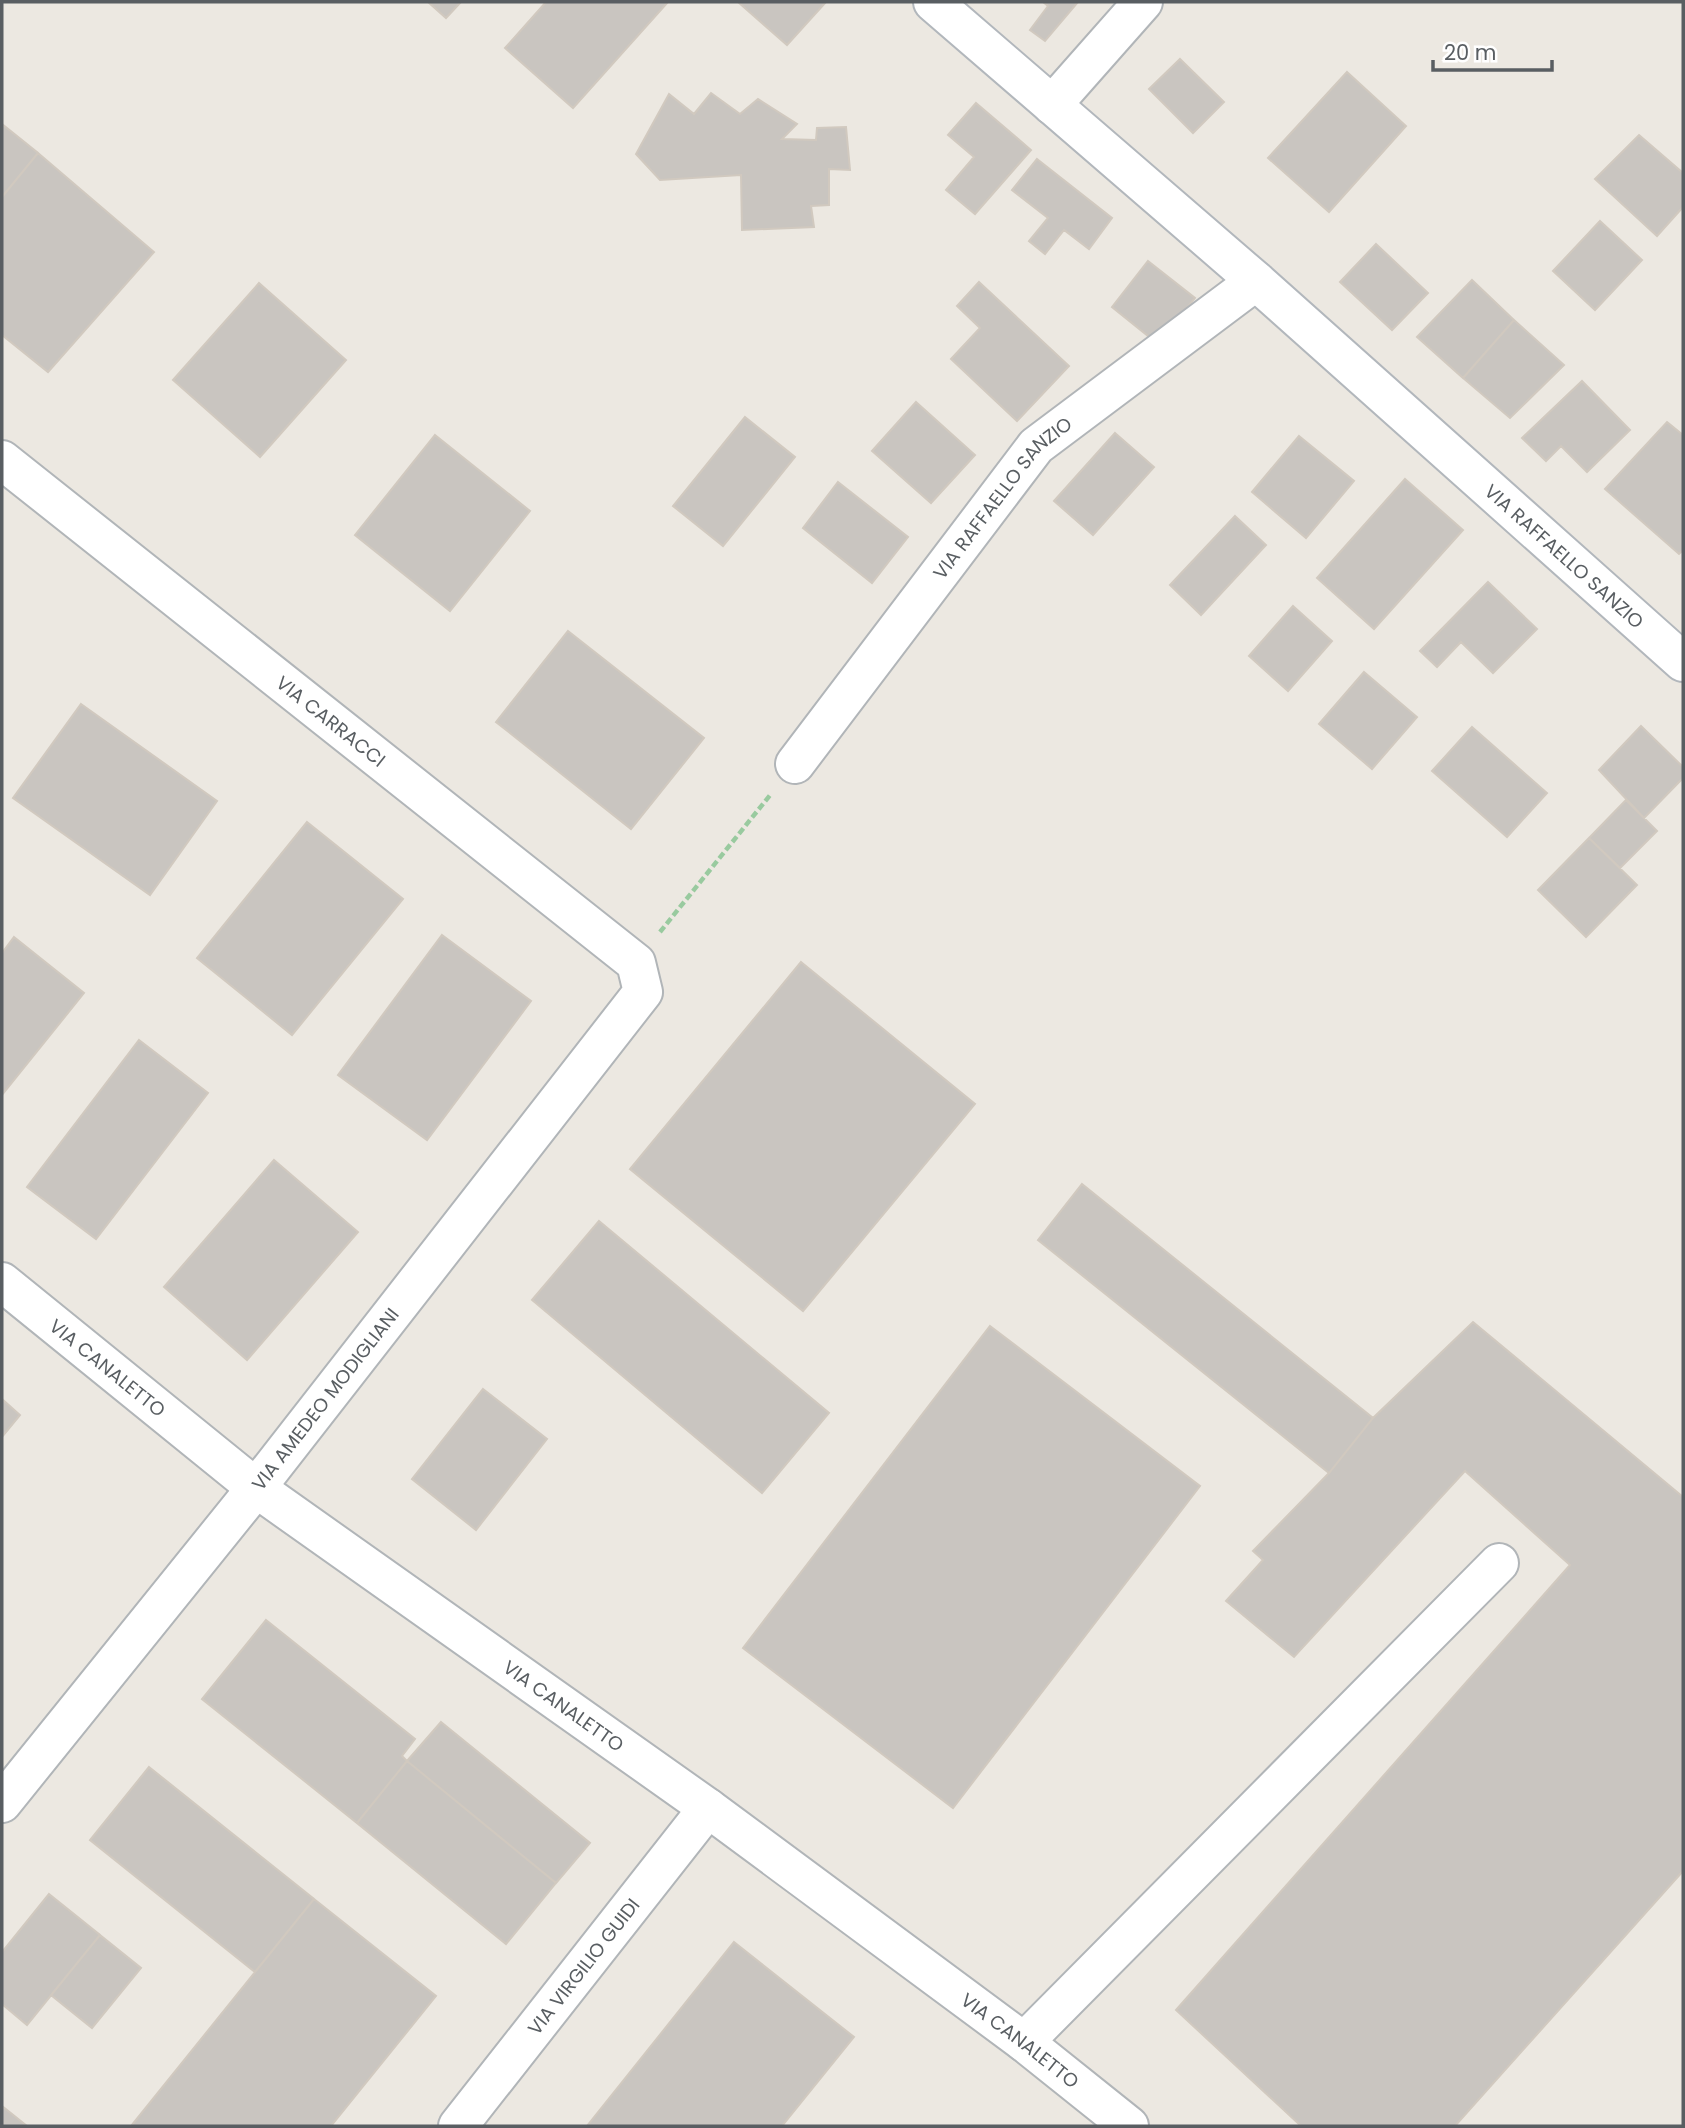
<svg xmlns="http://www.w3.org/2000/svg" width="1685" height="2128" font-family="Poppins,sans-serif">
	<rect width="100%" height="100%" fill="#ece8e1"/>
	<!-- building -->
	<path fill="#c9c5c0" stroke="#d1c9bf" stroke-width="2" d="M428 2H461L446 18Z
		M546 2H668L573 108 505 48Z
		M738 2H826L787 45Z
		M1043 2H1078L1045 41 1030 30 1048 6Z
		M1180 59 1224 102 1193 133 1149 89Z
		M1347 72 1406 126 1329 212 1268 158Z
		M711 93 740 114 758 99 797 124 782 139 816 140 817 128 846 127 850 170 829 169V205L811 206 814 227 742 230 741 175 660 180 636 154 669 94 694 114Z
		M976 103 1031 150 975 214 946 190 974 157 948 135Z
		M2 124 38 153 2 197Z
		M1639 135 1683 173V207L1657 236 1595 179Z
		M38 153 154 252 48 372 2 335V197Z
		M1037 159 1112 218 1089 249 1064 230 1045 254 1029 241 1048 218 1012 190Z
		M1600 221 1642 260 1595 310 1553 271Z
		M1376 244 1428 293 1392 330 1340 282Z
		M1148 261 1195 298 1158 344 1112 307Z
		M1472 280 1514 320 1463 378 1417 337Z
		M979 282 1069 366 1017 421 951 359 980 328 957 306Z
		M259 283 346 360 260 457 173 380Z
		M1514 320 1564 365 1510 418 1463 378Z
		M1582 381 1630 430 1587 472 1561 446 1546 461 1522 438Z
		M916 402 975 455 931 503 872 451Z
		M745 417 795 457 723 546 673 506Z
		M1667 422 1683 435V550L1679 554 1605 489Z
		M1115 433 1154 467 1093 535 1054 501Z
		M435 435 530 511 450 611 355 535Z
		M1299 436 1354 481 1306 538 1252 492Z
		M1405 479 1463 530 1374 629 1317 578Z
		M838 482 908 537 872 583 803 528Z
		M1235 516 1266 545 1201 615 1170 585Z
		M1488 582 1537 629 1493 673 1461 642 1437 667 1420 651Z
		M1293 606 1332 641 1288 691 1249 656Z
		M568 631 704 738 631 829 496 722Z
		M1364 672 1417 717 1372 769 1319 724Z
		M81 704 217 801 150 895 13 798Z
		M1641 726 1683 767V778L1644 818 1599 770Z
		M1472 727 1547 793 1507 837 1432 771Z
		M1626 800 1657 831 1620 868 1589 838Z
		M307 822 403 899 292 1035 197 958Z
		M1589 838 1637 885 1586 937 1538 890Z
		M442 935 531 1001 427 1140 338 1075Z
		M14 937 84 993 2 1095V953Z
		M801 962 975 1104 803 1311 630 1169Z
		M139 1040 208 1093 96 1239 27 1187Z
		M274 1160 358 1232 247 1360 164 1287Z
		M1082 1184 1373 1418 1329 1473 1038 1240Z
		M599 1221 829 1413 762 1493 532 1300Z
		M1473 1322 1683 1497V1871L1455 2126H1301L1176 2010 1570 1565 1465 1471 1294 1657 1226 1601 1263 1560 1253 1551 1329 1473 1373 1418Z
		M990 1326 1200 1486 953 1808 743 1648Z
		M483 1389 547 1439 476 1530 412 1479Z
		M2 1399 20 1415 2 1437Z
		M266 1620 415 1739 402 1756 407 1761 357 1823 202 1699Z
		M441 1722 590 1843 556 1883 407 1761Z
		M407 1761 556 1883 506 1944 357 1823Z
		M149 1767 314 1899 255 1972 90 1840Z
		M49 1894 100 1935 27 2025 2 2004V1952Z
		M314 1899 436 1996 331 2126H131Z
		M100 1935 141 1968 92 2028 51 1995Z
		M734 1942 854 2037 782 2126H587Z
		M2 2106 27 2126H2Z"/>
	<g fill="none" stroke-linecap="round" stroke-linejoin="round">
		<!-- street casing -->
		<g stroke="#b1b5b8" stroke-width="42">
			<g id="street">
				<path d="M1052 105 1143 2"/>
				<path id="s1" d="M2 460 636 963 643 992 256 1488 2 1803"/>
				<path id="s2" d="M795 764 1036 446 1256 281"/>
				<path id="s3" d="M2 1282 256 1488 708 1808 1024 2042 1129 2126"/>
				<path d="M1024 2042 1499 1563"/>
				<path id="s4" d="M458 2126 708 1808"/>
			</g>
		</g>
		<!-- secondary casing -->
		<g stroke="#b2b7bc" stroke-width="42">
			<g id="secondary">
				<path id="s5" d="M933 2 1256 281 1683 662"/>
			</g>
		</g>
		<!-- path -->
		<path stroke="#99ca9f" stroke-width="4.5" stroke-dasharray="7 3.5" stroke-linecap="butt" d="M660 932 771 794"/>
		<!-- street -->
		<use href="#street" stroke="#fff" stroke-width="38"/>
		<!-- secondary -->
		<use href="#secondary" stroke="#fff" stroke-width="38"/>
	</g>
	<g text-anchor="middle" stroke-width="5" stroke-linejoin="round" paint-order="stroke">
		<!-- street labels -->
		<g font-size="19" fill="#595e62" stroke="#fff">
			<text dy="7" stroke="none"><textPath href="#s2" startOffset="338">VIA RAFFAELLO SANZIO</textPath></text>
			<text dy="7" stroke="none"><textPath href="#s5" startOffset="840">VIA RAFFAELLO SANZIO</textPath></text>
			<text dy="7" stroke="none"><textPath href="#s1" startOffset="420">VIA CARRACCI</textPath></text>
			<text dy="7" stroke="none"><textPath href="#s3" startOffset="136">VIA CANALETTO</textPath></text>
			<text transform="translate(325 1399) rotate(-52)" y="7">VIA AMEDEO MODIGLIANI</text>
			<text dy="7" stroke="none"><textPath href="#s3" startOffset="704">VIA CANALETTO</textPath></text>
			<text dy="7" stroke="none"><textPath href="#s4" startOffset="203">VIA VIRGILIO GUIDI</textPath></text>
			<text dy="7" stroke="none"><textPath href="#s3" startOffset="1270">VIA CANALETTO</textPath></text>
		</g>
	</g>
	<!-- border -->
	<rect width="1685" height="2128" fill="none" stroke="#595e62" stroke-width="7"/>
	<!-- scale -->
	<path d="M1433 60v10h119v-10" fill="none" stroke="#595e62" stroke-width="3.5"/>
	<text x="1444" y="60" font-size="21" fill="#595e62" stroke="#ffffff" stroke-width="5" paint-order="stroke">20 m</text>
</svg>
